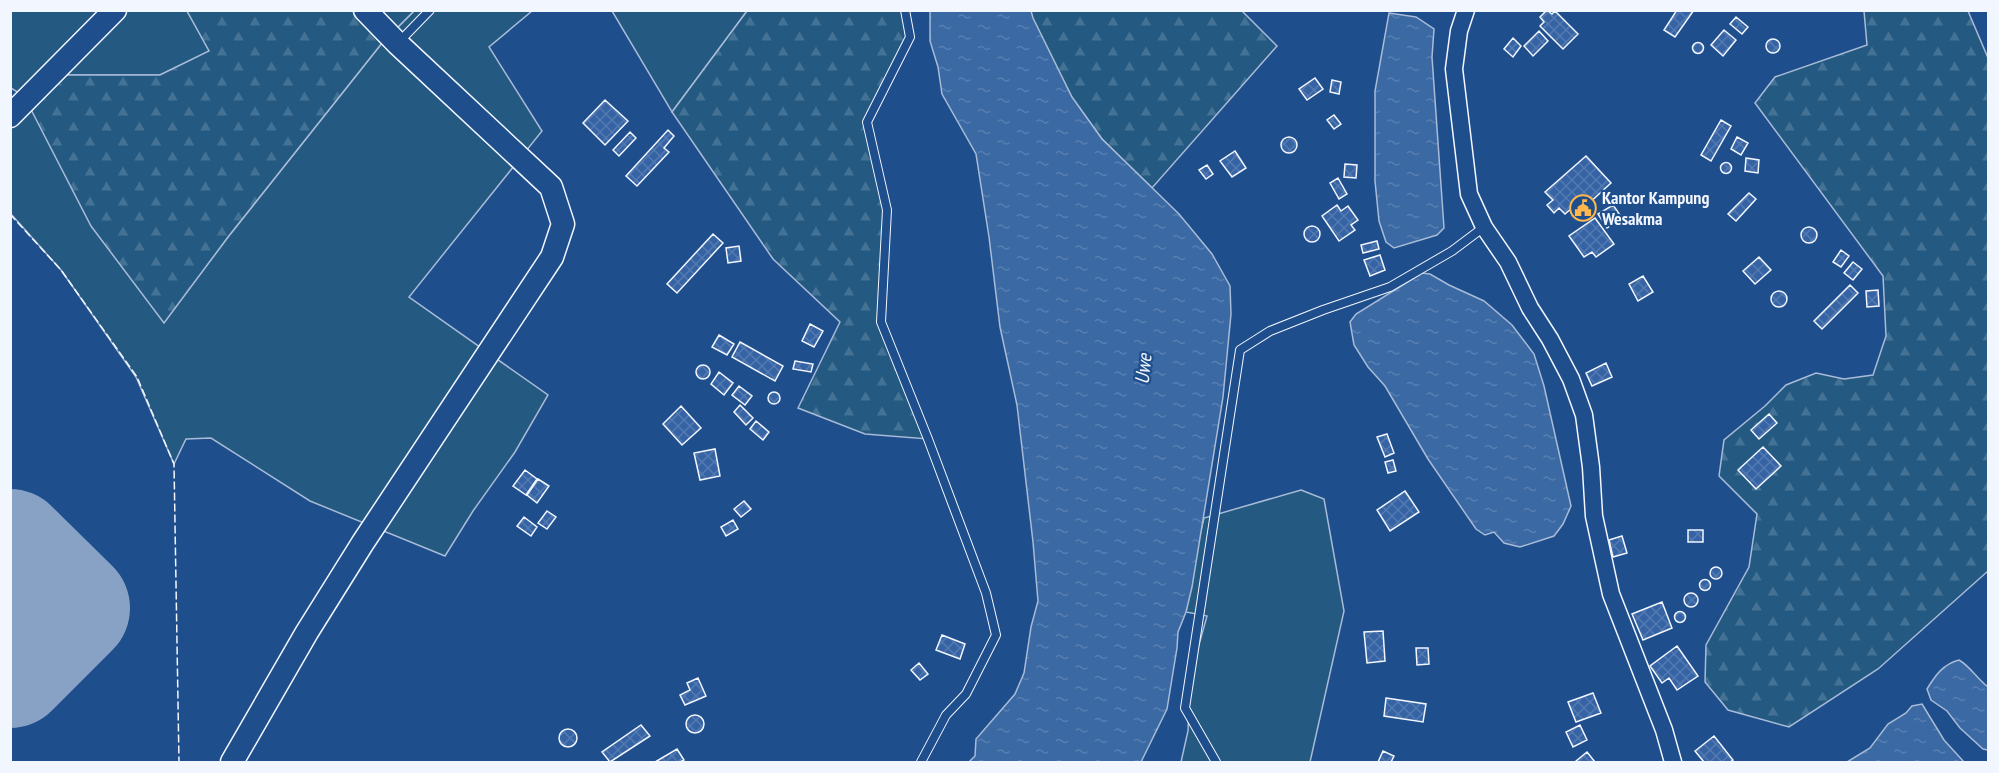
<svg xmlns="http://www.w3.org/2000/svg" width="1999" height="773" font-family="'PT Sans Narrow',sans-serif">
	<defs>
		<pattern id="forest-firs" width="22" height="20" patternUnits="userSpaceOnUse" patternTransform="scale(1.5)"><rect width="22" height="20" fill="#245a82"/><path d="M5 1l3.5 6h-7zM16 11l3.5 6h-7z" fill="#447295"/></pattern>
		<pattern id="water-ripples" width="26" height="14" patternUnits="userSpaceOnUse" patternTransform="scale(1.5)"><rect width="26" height="14" fill="#3b69a3"/><path d="M2 4q2-2 4 0t4 0M15 11q2-2 4 0t4 0" fill="none" stroke="#587fb1"/></pattern>
		<pattern id="building-cross-hatch" width="8" height="8" patternUnits="userSpaceOnUse" patternTransform="scale(1.5)"><rect width="8" height="8" fill="#3563a3"/><path d="M0 0l8 8M0 8l8-8" fill="none" stroke="#537ab1"/></pattern>
	</defs>
	<rect width="100%" height="100%" fill="#1f4e8c"/>
	<!-- green -->
	<path fill="#245a82" stroke="#a8bbd7" stroke-width="1.5" d="M11 11H187L210 51 160 75H45L164 322 228 237 382 43 414 11H532L489 47 542 131 409 297 548 395 515 452 473 511 445 556 310 501 211 438 186 439 174 464 136 377 61 270 11 214V114L22 95 11 88Z
		M612 11H747L672 112Z
		M1301 490 1324 499 1344 611 1310 762H1181L1188 731 1190 677 1207 616 1186 612 1199 539 1204 518Z"/>
	<!-- forest -->
	<path fill="url(#forest-firs)" stroke="#a8bbd7" stroke-width="1.5" d="M187 11H414L382 43 228 237 164 323 91 226 23 94 45 75H160L209 51Z
		M747 11H905L910 37 867 122 887 210 881 322 928 439 865 434 798 408 840 322 773 259 672 112Z
		M1031 11H1242L1277 46 1152 188 1102 139 1072 98 1032 18Z
		M1864 11H1968L1988 58V571L1878 669 1789 727 1728 710 1705 682 1706 645 1749 567 1757 514 1719 476 1724 440 1765 406 1786 385 1816 373 1844 379 1873 375 1886 336 1883 276 1755 103 1775 77 1867 45Z"/>
	<!-- water -->
	<path fill="url(#water-ripples)" stroke="#a8bbd7" stroke-width="1.5" d="M930 11H1031L1033 18 1072 97 1102 139 1179 214 1212 254 1230 286 1231 314 1223 397 1192 587 1186 612 1178 632 1177 648 1167 709 1141 762H969L975 756 976 739 1015 694 1024 673 1031 627 1038 601 1033 542 1017 405 1000 327 989 237 976 154 942 94 938 67 930 41Z
		M1389 13 1416 17 1434 29 1432 57 1444 228 1437 235 1394 248 1386 242 1379 221 1375 181V91Z
		M1422 273 1430 274 1449 285 1484 301 1512 325 1534 354 1544 386 1571 506 1563 524 1554 536 1520 547 1504 543 1494 532 1485 535 1476 529 1428 459 1385 386 1368 367 1354 345 1350 322 1356 314Z
		M1959 660C1971 667 1977 679 1988 687V750L1983 749 1960 728 1947 711 1931 700 1927 689C1935 676 1943 664 1959 660Z
		M1922 704 1944 740 1964 762H1847L1870 748 1888 724 1906 713 1912 706Z"/>
	<g fill="none" stroke-linecap="round" stroke-linejoin="round">
		<!-- runway -->
		<path stroke="#88a2c6" stroke-width="118" d="M10 548 71 608 10 669"/>
	</g>
	<!-- building -->
	<path fill="url(#building-cross-hatch)" stroke="#f2f6ff" stroke-width="1.5" d="M1547 10 1552 14 1555 11 1578 34 1563 49 1540 26 1544 22 1540 17Z
		M1677 10H1694L1675 37 1664 30Z
		M1736 17 1748 27 1742 34 1730 24Z
		M1724 30 1736 40 1723 56 1711 45Z
		M1539 31 1548 41 1533 56 1524 46Z
		M1513 38 1521 46 1513 57 1504 49Z
		M1766 46a7 7 0 1 1 14 0a7 7 0 1 1-14 0Z
		M1692.5 48a5.5 5.5 0 1 1 11 0a5.5 5.5 0 1 1-11 0Z
		M1315 78 1323 89 1307 100 1299 89Z
		M1332 80 1341 82 1339 94 1330 92Z
		M605 100 628 121 605 145 583 123Z
		M1334 115 1341 124 1334 129 1327 120Z
		M1721 120 1731 126 1711 161 1701 155Z
		M668 130 674 136 664 148 669 152 637 186 626 176Z
		M630 132 636 138 619 156 613 150Z
		M1737 137 1748 143 1741 155 1731 149Z
		M1281 145a8 8 0 1 1 16 0a8 8 0 1 1-16 0Z
		M1235 151 1246 168 1232 177 1220 161Z
		M1586 156 1611 183 1586 206 1581 200 1565 214 1559 208 1554 213 1547 205 1553 200 1545 192Z
		M1746 158 1759 160 1758 173 1745 171Z
		M1720.5 168a5.5 5.5 0 1 1 11 0a5.5 5.5 0 1 1-11 0Z
		M1345 164 1357 165 1356 178 1344 177Z
		M1207 165 1213 174 1206 179 1199 170Z
		M1338 178 1347 194 1339 199 1330 183Z
		M1749 193 1756 199 1736 221 1728 214Z
		M1337 205 1341 211 1348 206 1358 220 1351 225 1355 230 1339 241 1322 216Z
		M1613 205 1622 218 1607 228 1598 214Z
		M1595 218 1614 244 1596 257 1592 252 1584 257 1569 236Z
		M1304 234a8 8 0 1 1 16 0a8 8 0 1 1-16 0Z
		M1801 235a8 8 0 1 1 16 0a8 8 0 1 1-16 0Z
		M713 234 723 243 677 293 667 284Z
		M1377 241 1379 249 1363 253 1361 245Z
		M739 246 741 261 728 263 726 248Z
		M1841 250 1849 256 1841 267 1833 262Z
		M1380 255 1385 270 1370 276 1364 260Z
		M1759 257 1771 270 1755 284 1743 271Z
		M1853 262 1862 269 1853 280 1844 273Z
		M1643 276 1653 292 1638 301 1629 284Z
		M1850 285 1858 293 1822 329 1814 321Z
		M1878 290 1879 306 1867 307 1866 291Z
		M1771 299a8 8 0 1 1 16 0a8 8 0 1 1-16 0Z
		M810 324 823 331 814 347 802 341Z
		M719 335 734 344 727 355 712 347Z
		M740 342 783 366 775 381 732 357Z
		M795 361 813 364 811 372 793 369Z
		M1606 363 1612 377 1592 386 1586 373Z
		M696 372a7 7 0 1 1 14 0a7 7 0 1 1-14 0Z
		M719 372 733 383 724 395 711 384Z
		M739 386 752 396 745 405 732 395Z
		M768 398a6 6 0 1 1 12 0a6 6 0 1 1-12 0Z
		M740 405 753 418 746 425 734 412Z
		M681 406 701 428 682 445 663 424Z
		M1769 414 1777 423 1759 439 1751 430Z
		M756 421 769 432 763 440 750 429Z
		M1387 434 1394 453 1385 457 1377 437Z
		M1763 447 1781 466 1756 489 1738 470Z
		M715 449 720 476 700 480 694 453Z
		M1393 460 1396 471 1388 473 1385 462Z
		M525 470 537 479 526 495 513 486Z
		M538 479 549 486 537 503 527 495Z
		M1405 491 1419 512 1390 531 1377 510Z
		M744 501 751 509 741 517 734 509Z
		M547 511 556 517 547 529 538 523Z
		M524 517 537 527 531 536 517 526Z
		M733 520 738 529 726 536 721 527Z
		M1688 530H1703V542H1688Z
		M1622 536 1627 553 1613 557 1609 540Z
		M1710 573a6 6 0 1 1 12 0a6 6 0 1 1-12 0Z
		M1699.5 585a5.5 5.5 0 1 1 11 0a5.5 5.5 0 1 1-11 0Z
		M1684 600a7 7 0 1 1 14 0a7 7 0 1 1-14 0Z
		M1662 602 1672 628 1643 640 1632 614Z
		M1674.5 617a5.5 5.5 0 1 1 11 0a5.5 5.5 0 1 1-11 0Z
		M1383 631 1385 661 1367 663 1364 632Z
		M942 635 965 644 960 659 936 650Z
		M1677 646 1698 676 1677 690 1669 678 1662 683 1650 666Z
		M1416 648H1428L1429 664 1417 665Z
		M919 663 928 674 920 680 911 670Z
		M698 678 706 696 685 705 680 695 690 690 687 683Z
		M1593 693 1601 713 1576 722 1568 702Z
		M1386 698 1426 704 1423 722 1384 716Z
		M686 724a9 9 0 1 1 18 0a9 9 0 1 1-18 0Z
		M641 725 650 736 610 762 602 752Z
		M1580 725 1587 740 1573 747 1566 732Z
		M559 738a9 9 0 1 1 18 0a9 9 0 1 1-18 0Z
		M1714 736 1733 760 1730 762H1704L1695 751Z
		M677 749 684 760 680 762H655Z
		M1383 751 1394 756 1391 762H1378Z
		M1587 752 1595 762H1577L1576 761Z"/>
	<g fill="none" stroke-linecap="round" stroke-linejoin="round">
		<!-- lane casing -->
		<g stroke="#f2f6ff" stroke-width="10">
			<path id="lane" d="M905 10 910 37 867 122 887 210 881 322 928 439 986 593 996 635 966 694 946 715 921 762
				M398 43 430 10
				M1216 762 1185 708 1240 350 1270 331 1323 310 1390 287 1452 251 1484 227"/>
		</g>
		<!-- street casing -->
		<g stroke="#f2f6ff" stroke-width="19">
			<path id="street" d="M1466 10 1459 31 1454 69 1469 194 1484 227 1508 262 1530 308 1550 339 1571 379 1584 415 1591 467 1594 516 1611 594 1664 730 1673 762"/>
		</g>
		<!-- secondary casing -->
		<g stroke="#f2f6ff" stroke-width="25">
			<path id="secondary" d="M10 116 115 10
				M232 762 307 632 362 544 552 257 563 224 551 187 398 44 365 10"/>
		</g>
		<!-- lane -->
		<use href="#lane" stroke="#1f4e8c" stroke-width="8"/>
		<!-- street -->
		<use href="#street" stroke="#1f4e8c" stroke-width="16"/>
		<!-- secondary -->
		<use href="#secondary" stroke="#1f4e8c" stroke-width="22"/>
		<!-- fence -->
		<path stroke="#f2f6ff" stroke-width="1.5" stroke-dasharray="8 3" stroke-linecap="butt" d="M10 214 61 270 137 377 174 464 179 762"/>
	</g>
	<!-- icons -->
	<defs>
		<g id="civic-ring" transform="scale(1.35)"><circle r="9.5" fill="#1f4e8c" stroke="#ffb74d" stroke-width="1.5"/><path d="M-.6-6.5H3V-4.5H.6V-3L4-1V1h2V6H-6V1h2V-1L-.6-3ZM-1.2 2.5V6h2.4V2.5Z" fill="#ffb74d"/></g>
	</defs>
	<g fill-rule="evenodd">
		<use href="#civic-ring" x="1583" y="208"/>
	</g>
	<g text-anchor="middle" stroke-width="4.5" stroke-linejoin="round" paint-order="stroke">
		<!-- poi labels -->
		<g font-size="18" font-weight="bold" fill="#f2f6ff" stroke="#1f4e8c" text-anchor="start">
			<text x="1602" y="204">Kantor Kampung<tspan x="1602" dy="21">Wesakma</tspan></text>
		</g>
		<!-- water labels -->
		<g font-size="20" font-style="italic" fill="#f2f6ff" stroke="#1f4e8c">
			<text transform="translate(1143 369) rotate(-84)" y="7">Uwe</text>
		</g>
	</g>
	<!-- border -->
	<rect width="1999" height="773" fill="none" stroke="#f2f6ff" stroke-width="24"/>
</svg>
